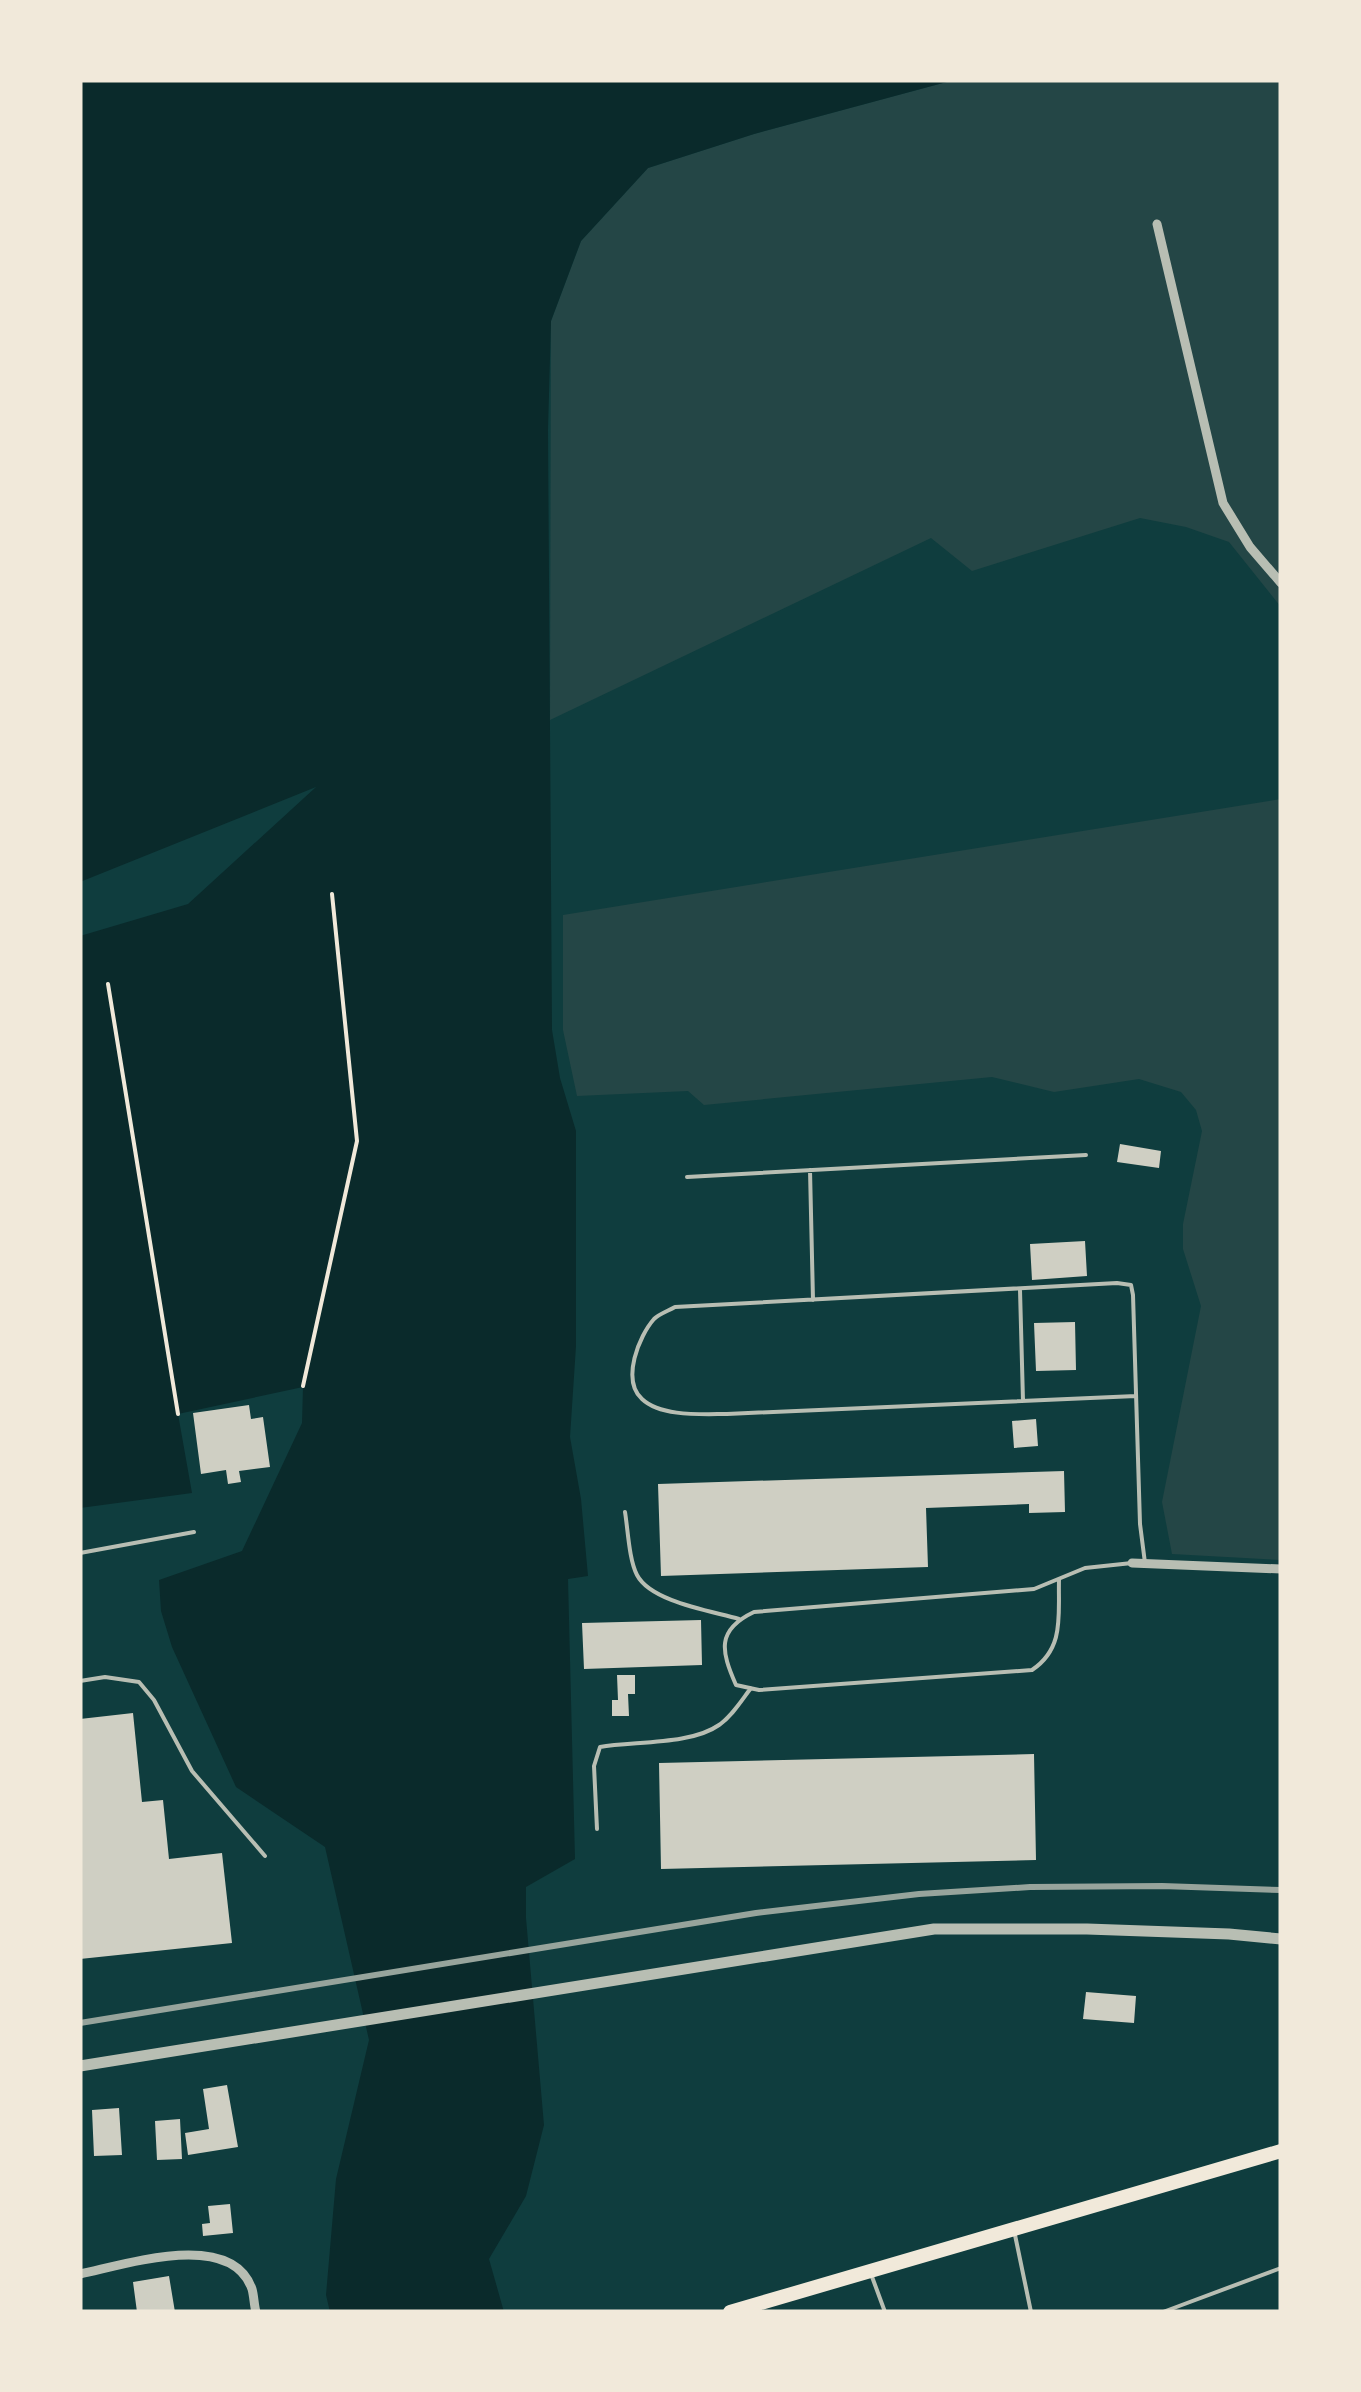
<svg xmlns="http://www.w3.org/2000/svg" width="1361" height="2392" font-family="Ubuntu,sans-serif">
	<rect width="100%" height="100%" fill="#0f3d3e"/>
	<!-- green -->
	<path fill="#244646" d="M954 80H1281V607L1229 542 1186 527 1140 518 972 571 931 538 550 720 551 321 581 241 648 168 754 134Z
		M1281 799V1560L1172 1554 1162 1502 1201 1306 1183 1249V1224L1202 1131 1196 1110 1181 1092 1139 1079 1054 1092 992 1077 704 1105 688 1091 577 1096 563 1030V915Z"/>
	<!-- water -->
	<path fill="#0a2a2b" d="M80 80H954L754 134 648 168 581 241 551 321 548 430 552 1030 560 1078 576 1131V1346L570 1437 581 1499 588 1576 568 1579 575 1859 526 1887V1918L544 2125 526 2196 489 2259 504 2312H330L326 2295 336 2179 369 2040 325 1847 236 1787 172 1647 161 1611 159 1580 242 1551 302 1423 303 1387 178 1414 192 1493 80 1508V936L188 904 316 787 80 882Z"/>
	<!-- building -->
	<path fill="#cfcfc3" d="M1120 1144 1161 1151 1159 1168 1117 1162Z
		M1085 1241 1087 1276 1032 1280 1030 1244Z
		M1075 1322 1076 1370 1036 1371 1034 1323Z
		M249 1405 251 1419 263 1417 270 1467 239 1471 241 1482 228 1484 226 1470 201 1474 193 1413Z
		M1036 1419 1038 1446 1014 1448 1012 1421Z
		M1064 1471 1065 1512 1029 1513V1504L926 1508 928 1567 661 1576 658 1484Z
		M701 1620 702 1665 584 1669 582 1623Z
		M617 1675H635V1694H628L629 1716H612V1700H618Z
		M133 1713 142 1802 163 1800 169 1859 222 1853 232 1943 80 1959V1719Z
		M1034 1754 1036 1860 661 1869 659 1763Z
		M1086 1992 1136 1996 1134 2023 1083 2019Z
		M227 2085 238 2147 188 2155 185 2133 209 2129 203 2089Z
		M119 2108 122 2155 94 2156 92 2110Z
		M180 2119 182 2159 157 2160 155 2121Z
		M230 2204 233 2233 203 2236 202 2224 210 2223 208 2206Z
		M169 2276 175 2312H137L133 2282Z"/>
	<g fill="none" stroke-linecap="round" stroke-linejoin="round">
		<!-- path -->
		<path stroke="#f1e9da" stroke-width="4" d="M108 984 178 1414
			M303 1386 357 1141 332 894"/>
		<!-- service -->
		<path stroke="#b8beb3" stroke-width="4" d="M810 1170 813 1300
			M687 1177 1086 1155
			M1020 1290 1023 1401
			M1136 1396 727 1414C702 1414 661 1417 642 1399 621 1380 639 1336 654 1319 659 1314 668 1311 675 1307L1117 1283 1131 1285 1133 1295 1140 1524 1145 1563
			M625 1512C628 1530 629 1560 637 1575 651 1602 712 1611 739 1619
			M80 1553 194 1532
			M1059 1579C1058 1615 1065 1648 1032 1670L759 1690 736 1685C721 1651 716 1630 754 1612L1034 1589 1085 1568 1132 1563
			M80 1681 105 1677 139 1682 154 1700 192 1771 265 1856
			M597 1829 594 1766 600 1747C634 1741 691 1745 719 1725 732 1716 741 1701 751 1688
			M1015 2235 1031 2312
			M871 2274 885 2312
			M1163 2312 1281 2268"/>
		<!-- minor -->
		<path stroke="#b8beb3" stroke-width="9" d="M1157 224 1223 503 1250 547 1281 583
			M1132 1563 1281 1569
			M80 2274C124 2265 231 2229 252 2289 254 2296 254 2305 256 2312"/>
		<!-- tertiary -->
		<path stroke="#b8beb3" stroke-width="11" d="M80 2066 934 1929H1087L1229 1934 1281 1939"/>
		<!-- primary -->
		<path stroke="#f1e9da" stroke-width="14" d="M730 2312 1281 2151"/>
		<!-- rail -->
		<path stroke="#97a49c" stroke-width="6" d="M80 2023 756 1913 919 1894 1030 1887 1162 1886 1281 1890"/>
	</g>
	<!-- border -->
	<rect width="1361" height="2392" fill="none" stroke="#f1e9da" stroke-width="165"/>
</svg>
